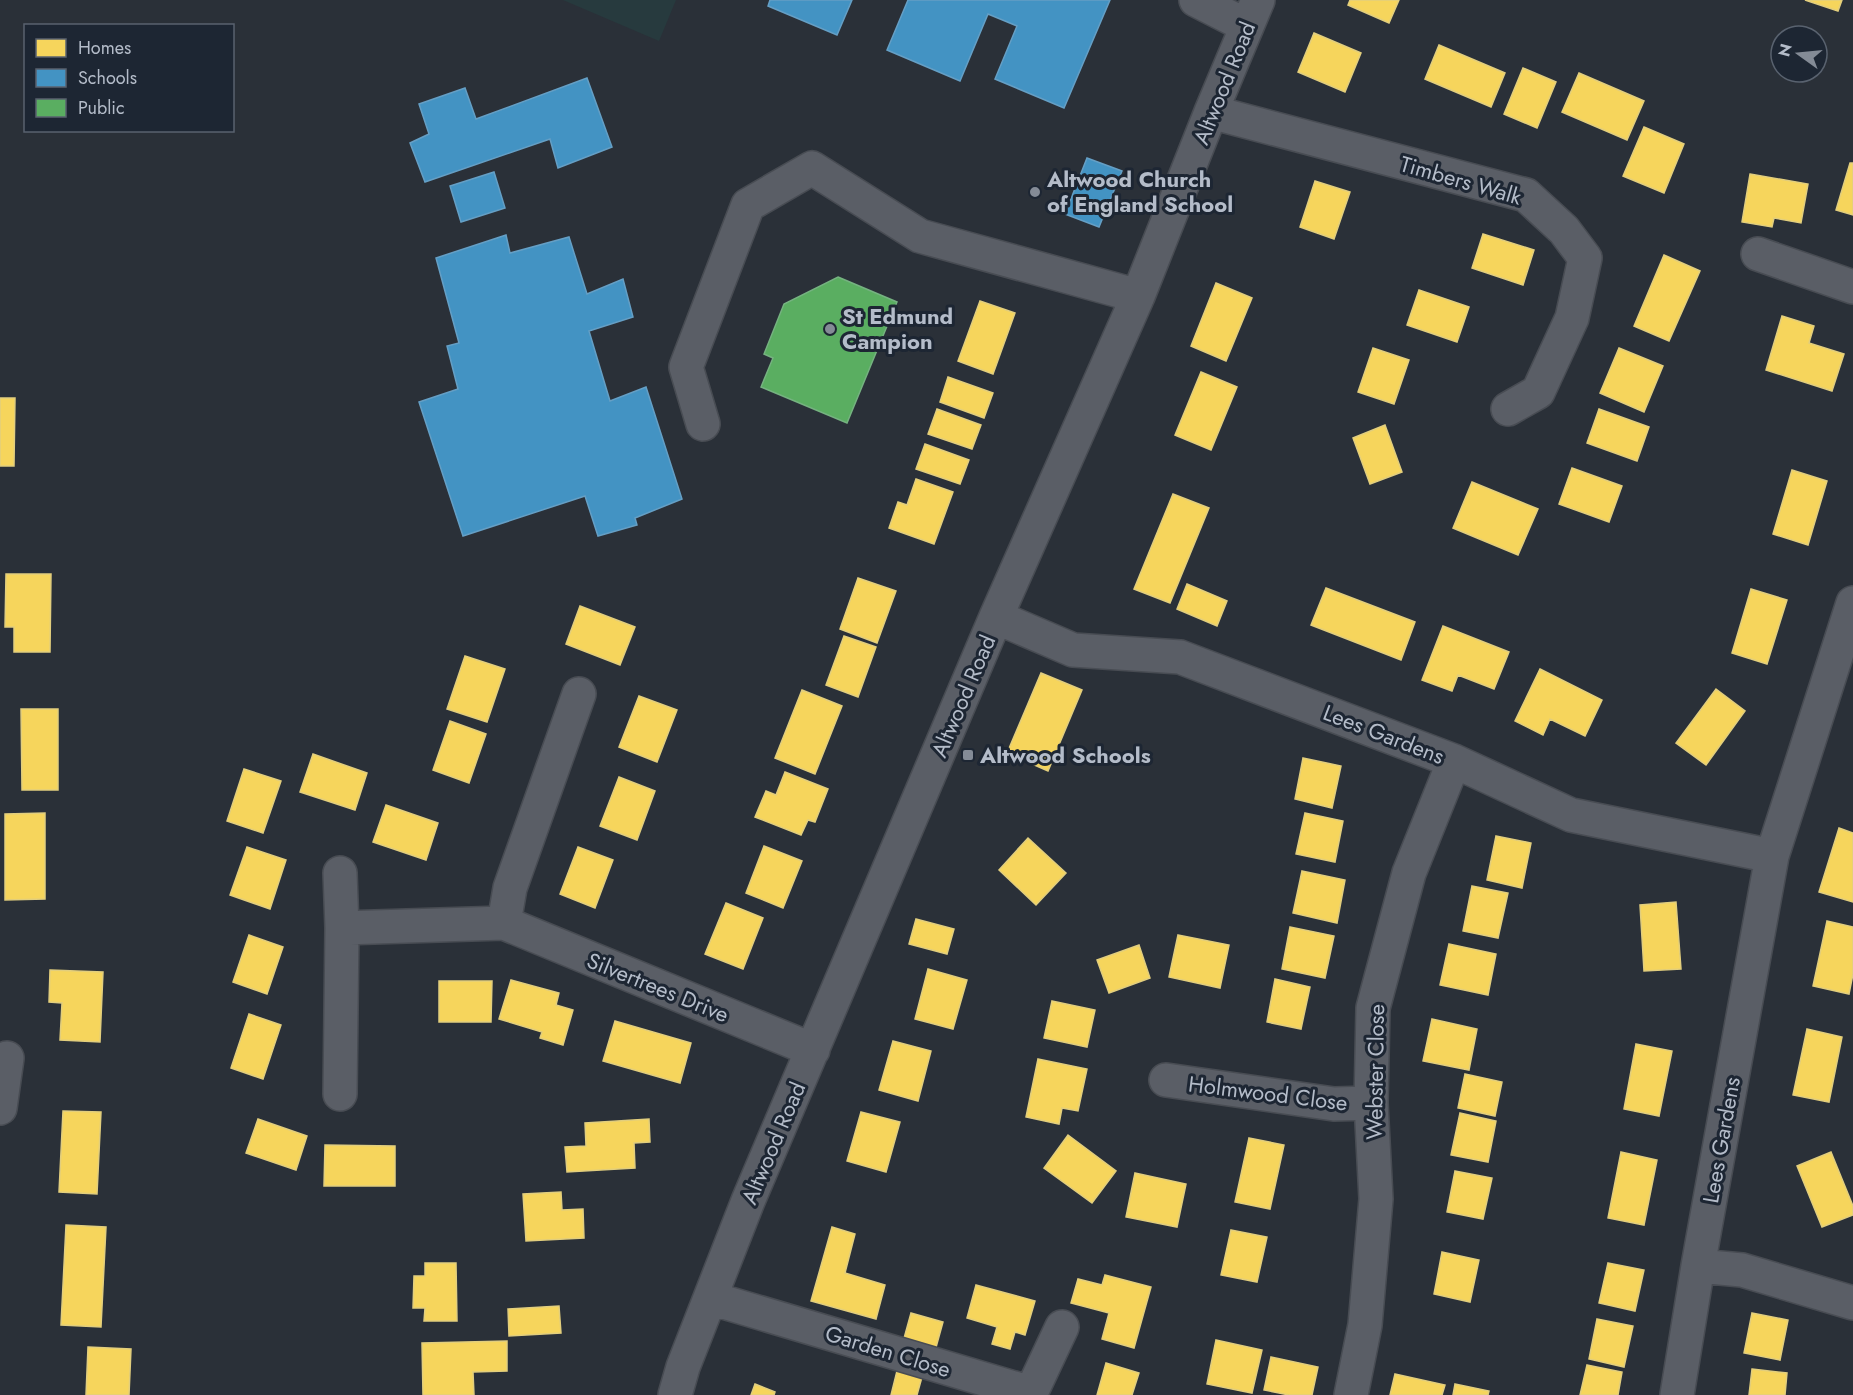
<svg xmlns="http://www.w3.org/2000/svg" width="1853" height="1395" font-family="Jost,sans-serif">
	<rect width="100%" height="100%" fill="#2a3038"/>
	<!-- green -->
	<path fill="#273a3e" d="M563 0H676L659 41Z"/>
	<!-- homes -->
	<path fill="#f6d55c" stroke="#e2ce7d" stroke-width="1.5" d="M1350 0H1399L1389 23 1348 5Z
		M1805 0H1842L1838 11Z
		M1314 33 1361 53 1345 92 1298 72Z
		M1439 45 1505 73 1491 107 1425 79Z
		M1523 68 1556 82 1537 128 1504 114Z
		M1579 73 1644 101 1627 140 1562 112Z
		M1644 127 1684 144 1664 193 1623 176Z
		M1850 163H1853V215L1836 210Z
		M1750 174 1808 184 1801 223 1774 218 1772 227 1742 222Z
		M1315 181 1350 192 1334 239 1300 227Z
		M1483 234 1534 250 1523 285 1472 268Z
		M1664 255 1700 271 1669 341 1634 326Z
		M1216 283 1252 298 1226 361 1191 346Z
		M1419 290 1469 307 1457 342 1407 325Z
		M980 301 1015 313 993 374 958 361Z
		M1782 316 1814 326 1809 343 1844 354 1832 391 1766 370Z
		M1373 348 1409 360 1394 404 1358 392Z
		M1619 348 1663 366 1644 412 1600 393Z
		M1201 372 1237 387 1211 450 1175 435Z
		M948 377 993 393 984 418 940 402Z
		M0 398H15L14 466H0Z
		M937 409 981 425 972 449 928 434Z
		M1599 409 1649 427 1637 461 1587 443Z
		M1385 425 1402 472 1370 484 1353 438Z
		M925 444 969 460 960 484 916 469Z
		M1572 468 1622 486 1609 522 1559 504Z
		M1792 470 1827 481 1808 545 1773 534Z
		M916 479 953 492 934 544 889 528 898 502 907 505Z
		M1472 482 1538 509 1518 555 1453 528Z
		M1173 494 1209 508 1170 603 1134 589Z
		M6 574H51L50 652H14V627H5Z
		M858 578 896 591 877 643 840 629Z
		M1187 584 1227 601 1217 626 1177 609Z
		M1326 588 1415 622 1401 660 1311 625Z
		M1751 589 1787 600 1767 664 1732 653Z
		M580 606 635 627 620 665 566 644Z
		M1443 626 1509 652 1494 689 1458 675 1452 691 1422 680Z
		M844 636 876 647 858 697 826 685Z
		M465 656 505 669 487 722 447 709Z
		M1540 669 1602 700 1585 736 1550 719 1543 735 1515 721Z
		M1041 673 1082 690 1048 771 1007 753Z
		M1716 689 1745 711 1706 765 1676 743Z
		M802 690 842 706 815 774 775 758Z
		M639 696 677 710 657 762 619 747Z
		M21 709H58V790H22Z
		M450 721 486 734 469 783 433 770Z
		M313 754 367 773 355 810 300 792Z
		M1303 758 1341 766 1332 808 1295 799Z
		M244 769 281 781 263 833 227 821Z
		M785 772 828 789 815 822 808 820 801 835 755 817 766 791 776 795Z
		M619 777 655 791 637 840 600 826Z
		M386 805 438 823 426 860 373 842Z
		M45 813V899L5 900V814Z
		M1305 813 1343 821 1335 862 1296 854Z
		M1839 828 1853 833V902L1819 892Z
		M1496 836 1531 843 1522 888 1487 880Z
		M1028 838 1066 873 1036 905 999 870Z
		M764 846 802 861 783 908 746 893Z
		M247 847 286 860 270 909 230 895Z
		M578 847 613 860 595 908 560 894Z
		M1302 871 1345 880 1337 923 1293 913Z
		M1472 886 1508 893 1498 938 1463 931Z
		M1676 902 1681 969 1644 971 1640 905Z
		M726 903 763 918 743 969 705 954Z
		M916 919 954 929 947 954 909 944Z
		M1827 921 1853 927V974L1849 994 1813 986Z
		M1290 927 1334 936 1325 978 1282 969Z
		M249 935 283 947 267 994 233 982Z
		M1178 935 1229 945 1220 988 1169 977Z
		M1449 944 1496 954 1488 995 1440 985Z
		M1139 945 1150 978 1109 993 1097 960Z
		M928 969 967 980 953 1029 915 1019Z
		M50 970 103 972 100 1042 60 1040 62 1003 49 1002Z
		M1275 979 1310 987 1301 1029 1267 1022Z
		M511 980 559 993 556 1005 573 1010 563 1045 540 1038 542 1032 499 1019Z
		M439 981H492L491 1022H439Z
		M1052 1001 1095 1010 1087 1047 1044 1038Z
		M249 1014 281 1025 263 1079 231 1068Z
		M1432 1019 1477 1029 1469 1070 1423 1061Z
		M615 1021 691 1043 680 1083 603 1061Z
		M1807 1029 1842 1037 1829 1102 1793 1095Z
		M893 1041 931 1051 918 1101 879 1090Z
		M1636 1044 1672 1051 1659 1116 1624 1109Z
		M1038 1059 1087 1069 1078 1111 1062 1108 1059 1124 1026 1117Z
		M1465 1074 1502 1082 1495 1116 1458 1108Z
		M63 1111 101 1112 97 1194 59 1192Z
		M861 1112 900 1122 886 1172 847 1161Z
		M1460 1113 1496 1121 1488 1162 1451 1155Z
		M258 1119 307 1136 296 1170 246 1153Z
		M649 1119 650 1142 634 1143 635 1168 567 1172 565 1147 586 1146 585 1123Z
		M1068 1135 1116 1171 1092 1203 1044 1168Z
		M1249 1138 1284 1145 1270 1209 1235 1202Z
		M325 1145 395 1146V1186H324Z
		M1621 1152 1657 1160 1644 1225 1608 1218Z
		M1831 1152 1853 1206V1215L1822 1227 1797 1166Z
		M1455 1171 1492 1178 1483 1219 1447 1212Z
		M1135 1173 1186 1184 1177 1227 1126 1217Z
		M561 1192 562 1210 583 1209 584 1238 526 1241 523 1194Z
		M66 1225 106 1227 101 1327 61 1325Z
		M832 1227 855 1234 845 1273 885 1285 876 1319 811 1301Z
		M1231 1230 1267 1237 1257 1282 1221 1275Z
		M1442 1252 1479 1260 1470 1302 1434 1294Z
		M425 1263H456L457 1321H424L425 1308H413L414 1276H425Z
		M1608 1263 1644 1270 1635 1311 1599 1303Z
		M1105 1275 1151 1287 1134 1348 1102 1339 1109 1313 1071 1303 1078 1279 1102 1285Z
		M976 1285 1035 1301 1025 1335 1015 1332 1010 1349 992 1344 997 1327 967 1318Z
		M559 1306 561 1333 509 1336 508 1309Z
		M911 1313 943 1322 935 1351 903 1342Z
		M1752 1313 1788 1320 1780 1360 1744 1353Z
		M1597 1319 1633 1326 1624 1367 1589 1359Z
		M1216 1340 1262 1350 1252 1393 1207 1384Z
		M507 1341V1371L473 1372 474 1395H423L422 1343Z
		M88 1347 131 1349 129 1395H86Z
		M1271 1357 1318 1367 1312 1395H1289L1264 1390Z
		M1106 1363 1139 1373 1132 1395H1097Z
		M1587 1365 1622 1372 1618 1395H1580Z
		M1752 1369 1787 1373 1785 1395H1749Z
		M897 1371 922 1377 917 1395H891Z
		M1395 1374 1445 1385 1442 1395H1390Z
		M755 1384 775 1392 774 1395H751Z
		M1455 1384 1489 1391 1488 1395H1453Z"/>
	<!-- schools -->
	<path fill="#4393c3" stroke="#659fc5" stroke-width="1.5" d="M770 0H852L837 35 768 6Z
		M908 0H1110L1064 108 995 79 1017 26 988 14 960 81 887 50Z
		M587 78 612 147 558 168 550 139 425 182 410 143 429 134 419 104 465 88 476 119Z
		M1087 158 1122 171 1099 227 1065 214Z
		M494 172 505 208 461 222 450 186Z
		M506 235 510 253 569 237 587 294 623 279 633 317 589 331 610 401 646 387 682 499 635 518 637 525 598 536 585 496 463 536 419 402 458 389 447 346 459 343 436 258Z"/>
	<!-- public -->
	<path fill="#5aae61" stroke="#75b280" stroke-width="1.5" d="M838 277 897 302 847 423 761 387 773 358 764 354 784 304Z"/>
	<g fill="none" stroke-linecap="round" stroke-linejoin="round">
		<!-- minor casing -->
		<g stroke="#484c53" stroke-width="36">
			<path id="minor" d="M1196 0 1247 26
				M1211 112 1526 195 1564 230 1585 258 1572 318 1538 392 1508 409
				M1758 254 1853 287
				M703 424 686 367 748 205 812 168 920 236 1138 296
				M996 617 1073 650 1180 657 1454 761 1571 815 1772 856
				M340 873 342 928 340 1094
				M504 923 510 888 579 694
				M342 928 504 923 813 1050
				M1166 1080 1334 1104 1371 1103
				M0 1108 7 1058
				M1698 1266 1742 1270 1853 1303
				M710 1298 1031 1393 1062 1327
				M675 1395 683 1367 748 1201 996 617 1138 296 1211 112 1258 0
				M1351 1395 1365 1325 1376 1199 1371 1103 1373 1008 1409 873 1454 761
				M1677 1395 1698 1266 1772 856 1853 603"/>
		</g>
		<!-- minor -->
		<use href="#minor" stroke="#5a5e66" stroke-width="33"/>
	</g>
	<!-- markers -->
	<g fill="#848b96" stroke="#1d2633" stroke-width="2">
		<circle cx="1035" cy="192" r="6"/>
		<circle cx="830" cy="329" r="6"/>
		<rect x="962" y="749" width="12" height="12" rx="3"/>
	</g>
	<g text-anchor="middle" stroke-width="6" stroke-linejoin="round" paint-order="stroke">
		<!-- street labels -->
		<g font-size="22" fill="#b4bcc9" stroke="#1d2633">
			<text transform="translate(1224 83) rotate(-68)" y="8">Altwood Road</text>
			<text transform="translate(1461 180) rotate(16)" y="8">Timbers Walk</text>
			<text transform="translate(963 696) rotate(-67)" y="8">Altwood Road</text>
			<text transform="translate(1384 734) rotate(21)" y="8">Lees Gardens</text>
			<text transform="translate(658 987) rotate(22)" y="8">Silvertrees Drive</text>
			<text transform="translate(1375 1072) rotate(-89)" y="8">Webster Close</text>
			<text transform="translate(1268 1093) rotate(7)" y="8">Holmwood Close</text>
			<text transform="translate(1721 1140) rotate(-80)" y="8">Lees Gardens</text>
			<text transform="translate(773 1143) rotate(-67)" y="8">Altwood Road</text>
			<text transform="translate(888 1351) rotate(17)" y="8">Garden Close</text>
		</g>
		<!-- poi labels -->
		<g font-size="22" font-weight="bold" fill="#b4bcc9" stroke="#1d2633" text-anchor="start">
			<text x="1047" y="187">Altwood Church<tspan x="1047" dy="25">of England School</tspan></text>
			<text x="842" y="324">St Edmund<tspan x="842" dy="25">Campion</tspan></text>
			<text x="980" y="763">Altwood Schools</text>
		</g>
	</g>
	<!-- legend -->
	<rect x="24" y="24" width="210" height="108" fill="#1d2633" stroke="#59626f" stroke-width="1.5"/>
	<rect x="36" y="39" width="30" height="18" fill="#f6d55c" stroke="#59626f" stroke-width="1.5"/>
	<text x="78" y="54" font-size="18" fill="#b4bcc9">Homes</text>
	<rect x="36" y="69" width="30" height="18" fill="#4393c3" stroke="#59626f" stroke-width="1.5"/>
	<text x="78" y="84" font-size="18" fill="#b4bcc9">Schools</text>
	<rect x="36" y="99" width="30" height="18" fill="#5aae61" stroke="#59626f" stroke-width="1.5"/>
	<text x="78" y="114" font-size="18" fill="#b4bcc9">Public</text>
	<!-- north arrow -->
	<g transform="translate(1799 54) rotate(285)"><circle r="28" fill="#1d2633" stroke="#59626f" stroke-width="1.5"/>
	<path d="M0-4.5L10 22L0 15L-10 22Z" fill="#848b96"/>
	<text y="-9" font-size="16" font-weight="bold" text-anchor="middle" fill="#b4bcc9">N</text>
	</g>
</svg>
